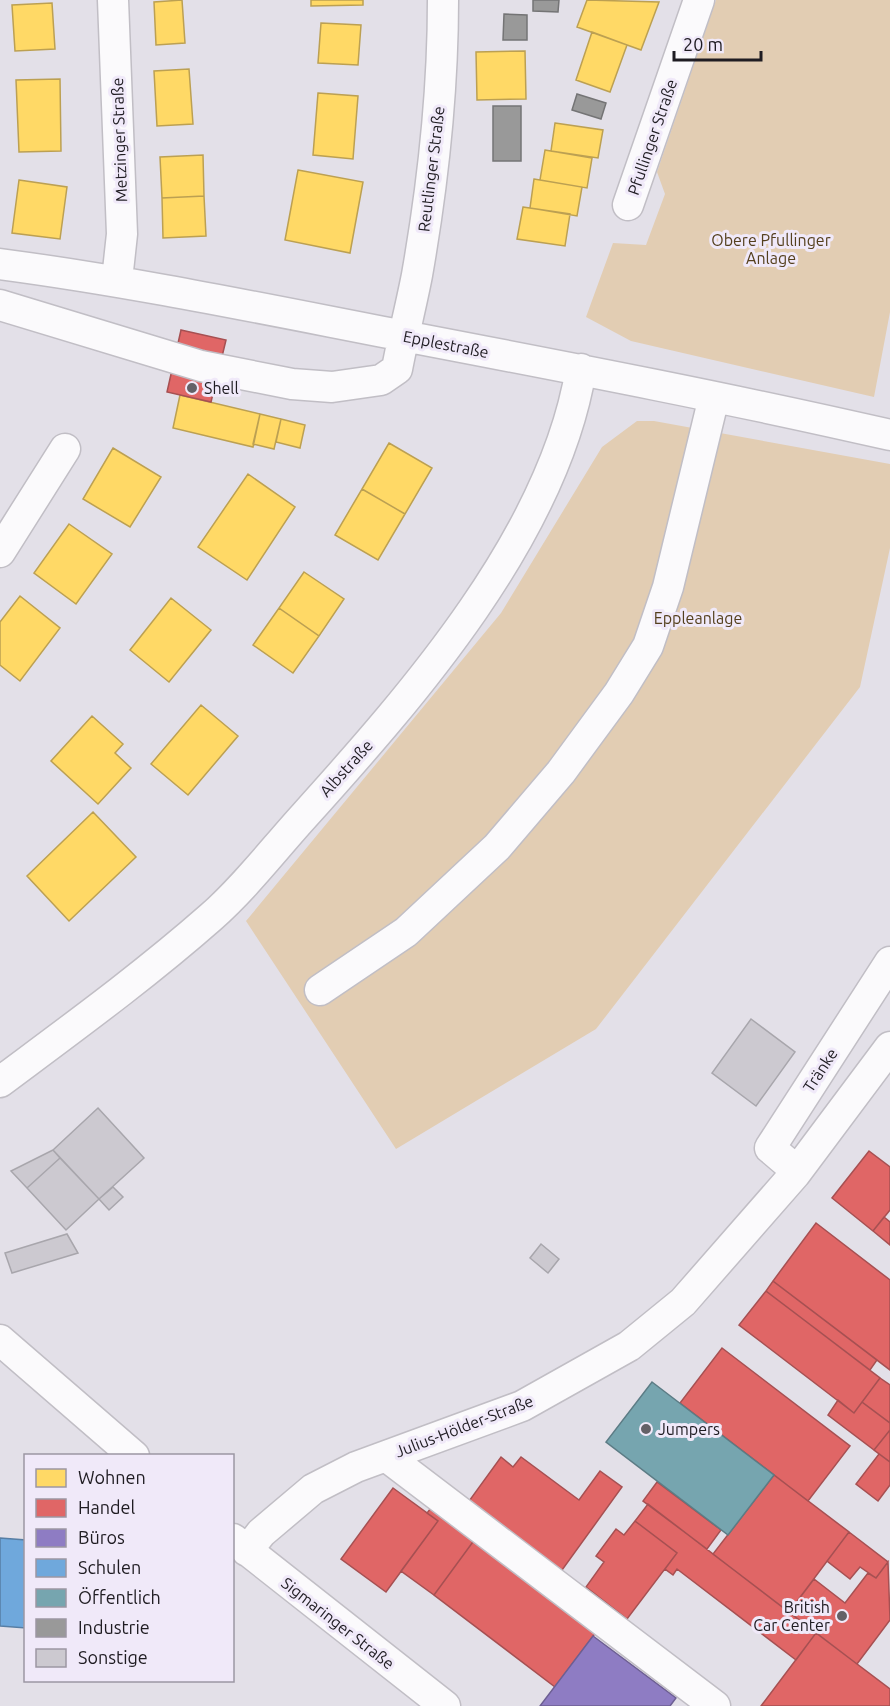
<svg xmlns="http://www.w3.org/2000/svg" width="890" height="1706" font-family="Ubuntu,sans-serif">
	<rect width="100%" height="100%" fill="#e3e0e8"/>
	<!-- green -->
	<path fill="#e2cdb3" d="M716 0H890V312L874 397 631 341 586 317 613 243 646 245 665 194 657 172Z
		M637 421H654L890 464V548L860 687 596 1029 396 1149 246 921 501 613 602 447Z"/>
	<!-- homes -->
	<path fill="#ffd966" stroke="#bca052" stroke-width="1.5" d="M182 0 185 43 156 45 154 2Z
		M311 0H363V5L311 6Z
		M587 0 659 2 641 50 577 27Z
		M52 3 55 49 15 51 12 5Z
		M321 23 361 25 358 65 318 63Z
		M592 32 627 45 610 92 576 80Z
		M525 51 526 99 477 100 476 52Z
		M189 69 193 124 157 126 154 71Z
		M60 79 61 151 19 152 16 80Z
		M318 93 358 96 353 159 313 155Z
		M555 123 603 130 598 158 551 151Z
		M545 150 592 158 587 188 540 180Z
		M203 155 204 196 162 198 160 157Z
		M298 170 363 182 350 253 285 240Z
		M534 179 582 187 577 216 530 208Z
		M19 180 67 187 60 239 12 233Z
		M204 196 206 236 163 238 162 198Z
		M523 207 570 214 565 246 517 239Z
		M180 395 260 414 253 447 173 428Z
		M260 414 281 419 274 449 253 444Z
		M281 419 305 425 300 448 276 442Z
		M389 443 432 468 405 514 362 489Z
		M113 448 161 477 130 527 83 499Z
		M248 474 295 507 247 580 198 547Z
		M362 489 405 514 378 560 335 535Z
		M69 524 112 554 76 604 34 573Z
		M304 572 344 599 319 636 279 608Z
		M20 596 60 628 20 681 0 665V622Z
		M171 598 211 630 169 682 130 650Z
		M279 608 319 636 293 673 253 645Z
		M201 705 238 736 188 795 151 764Z
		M92 716 123 744 115 753 131 768 98 804 51 761Z
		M93 812 136 857 69 921 27 876Z"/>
	<!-- shops -->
	<path fill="#e06666" stroke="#a65052" stroke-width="1.5" d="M181 330 226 340 211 402 167 392Z
		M869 1151 890 1167V1210L873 1231 832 1198Z
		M884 1217 890 1222V1245L873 1231Z
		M816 1223 890 1280V1370L773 1281Z
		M773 1281 877 1360 870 1370 766 1291Z
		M766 1291 880 1378 854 1413 739 1325Z
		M722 1348 850 1446 808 1501 680 1403Z
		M880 1378 890 1385V1423L862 1402Z
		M838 1400 854 1413 862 1402 890 1423V1430L874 1450 828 1415Z
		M890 1430V1462L874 1450Z
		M879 1454 890 1462V1485L878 1501 856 1484Z
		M501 1457 513 1467 521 1457 579 1500 600 1471 622 1487 557 1577 464 1508Z
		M774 1475 849 1532 789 1612 713 1554Z
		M657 1482 721 1530 707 1549 643 1501Z
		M393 1488 438 1521 386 1592 341 1559Z
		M435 1503 478 1535 434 1595 401 1571 438 1521 427 1513Z
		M648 1504 816 1633 796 1660 677 1569 673 1575 665 1569 677 1553 635 1521Z
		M635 1521 677 1553 627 1619 586 1587 604 1562 596 1556 616 1529 624 1535Z
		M849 1532 888 1562 876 1578 860 1567 850 1579 827 1561Z
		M478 1535 600 1627 555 1687 434 1595Z
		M888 1562 890 1620 857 1664 789 1612 814 1579 845 1603 868 1573 876 1578Z
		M816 1633 890 1689V1706H761Z"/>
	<!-- offices -->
	<path fill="#8e7cc3" stroke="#6d5f93" stroke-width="1.5" d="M593 1636 676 1698 670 1706H540Z"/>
	<!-- schools -->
	<path fill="#6fa8dc" stroke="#577ea4" stroke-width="1.5" d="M0 1538 26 1540V1628L0 1626Z"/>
	<!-- public -->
	<path fill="#76a5af" stroke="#5c7c85" stroke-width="1.5" d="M652 1382 774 1475 728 1535 606 1442Z"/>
	<!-- industry -->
	<path fill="#999" stroke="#747475" stroke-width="1.5" d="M533 0H559L558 12 533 11Z
		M504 14 527 15V40H503Z
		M577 94 606 103 601 119 572 110Z
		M493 106H521V161H493Z"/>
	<!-- building -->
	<path fill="#ccc9d0" stroke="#a8a6ac" stroke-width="1.5" d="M751 1019 795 1052 756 1106 712 1073Z
		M98 1108 144 1158 99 1199 53 1150Z
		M53 1150 60 1158 27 1188 11 1171Z
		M60 1158 99 1199 66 1230 27 1188Z
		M113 1187 123 1197 109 1210 99 1199Z
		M67 1234 78 1253 12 1273 5 1253Z
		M541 1244 559 1259 548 1273 530 1258Z"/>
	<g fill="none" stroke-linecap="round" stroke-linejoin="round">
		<!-- minor casing -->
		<g stroke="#c1bec5" stroke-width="33">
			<path id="minor" d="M113 0 122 234 117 280
				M628 205 699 0
				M0 264C136 282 269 310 404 336 566 367 729 398 890 435
				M0 305 201 366 292 384 332 387 381 380 397 369C403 337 411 306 417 275 433 184 443 92 443 0
				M0 552 65 449
				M320 990 406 932 497 847 561 772 619 693 648 646 668 587 714 397
				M0 1082C71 1029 144 976 211 917 245 887 274 849 304 816 413 695 554 535 581 369
				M797 1171 770 1148 890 962
				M0 1340 134 1456
				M386 1456 715 1706
				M233 1539 445 1706
				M247 1551 261 1533 313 1489 356 1467 522 1406 629 1346 683 1302 795 1174 890 1047"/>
		</g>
		<!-- minor -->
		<use href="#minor" stroke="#fbfafc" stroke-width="30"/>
	</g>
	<!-- markers -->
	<g fill="#646167" stroke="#f0e9f9" stroke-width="2">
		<circle cx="192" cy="388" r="6"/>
		<circle cx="646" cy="1429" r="6"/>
		<circle cx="842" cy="1616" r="6"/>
	</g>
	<g text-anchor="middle" stroke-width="6" stroke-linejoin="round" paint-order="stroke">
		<!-- street labels -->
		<g font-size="16" fill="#1f1c22" stroke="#f0e9f9">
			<text transform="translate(652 137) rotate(-71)" y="6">Pfullinger Straße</text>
			<text transform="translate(119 140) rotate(-92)" y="6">Metzinger Straße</text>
			<text transform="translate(431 169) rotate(-83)" y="6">Reutlinger Straße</text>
			<text transform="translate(446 344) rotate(11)" y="6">Epplestraße</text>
			<text transform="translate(346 768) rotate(-48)" y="6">Albstraße</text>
			<text transform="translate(820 1070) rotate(-57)" y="6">Tränke</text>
			<text transform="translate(464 1426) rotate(-21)" y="6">Julius-Hölder-Straße</text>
			<text transform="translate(338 1623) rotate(38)" y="6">Sigmaringer Straße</text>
		</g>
		<!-- park labels -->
		<g font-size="16" fill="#543f1d" stroke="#f0e9f9">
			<text x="771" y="246">Obere Pfullinger<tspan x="771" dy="18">Anlage</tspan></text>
			<text x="698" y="624">Eppleanlage</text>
		</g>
		<!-- poi labels -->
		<g font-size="16" fill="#1f1c22" stroke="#f0e9f9" text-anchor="start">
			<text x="204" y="394">Shell</text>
			<text x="658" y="1435">Jumpers</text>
			<text x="830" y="1613" text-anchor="end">British<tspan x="830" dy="18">Car Center</tspan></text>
		</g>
	</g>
	<!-- legend -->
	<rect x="24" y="1454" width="210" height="228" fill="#f0e9f9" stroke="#9c97a3" stroke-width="1.5"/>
	<rect x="36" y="1469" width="30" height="18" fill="#ffd966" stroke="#9c97a3" stroke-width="1.5"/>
	<text x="78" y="1484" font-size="18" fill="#1f1c22">Wohnen</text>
	<rect x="36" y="1499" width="30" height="18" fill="#e06666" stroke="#9c97a3" stroke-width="1.5"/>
	<text x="78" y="1514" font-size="18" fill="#1f1c22">Handel</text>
	<rect x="36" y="1529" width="30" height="18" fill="#8e7cc3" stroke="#9c97a3" stroke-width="1.5"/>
	<text x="78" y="1544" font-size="18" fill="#1f1c22">Büros</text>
	<rect x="36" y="1559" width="30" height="18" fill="#6fa8dc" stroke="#9c97a3" stroke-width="1.5"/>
	<text x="78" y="1574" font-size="18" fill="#1f1c22">Schulen</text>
	<rect x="36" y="1589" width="30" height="18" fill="#76a5af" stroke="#9c97a3" stroke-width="1.5"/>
	<text x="78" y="1604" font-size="18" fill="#1f1c22">Öffentlich</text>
	<rect x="36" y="1619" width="30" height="18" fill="#999999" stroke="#9c97a3" stroke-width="1.5"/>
	<text x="78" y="1634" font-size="18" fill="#1f1c22">Industrie</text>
	<rect x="36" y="1649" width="30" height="18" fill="#ccc9d0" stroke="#9c97a3" stroke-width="1.5"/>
	<text x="78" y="1664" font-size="18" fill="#1f1c22">Sonstige</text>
	<!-- scale -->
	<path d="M674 51v9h87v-9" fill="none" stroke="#1f1c22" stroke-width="3"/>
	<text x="683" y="51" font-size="18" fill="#1f1c22" stroke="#f0e9f9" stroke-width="4.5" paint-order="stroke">20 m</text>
</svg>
